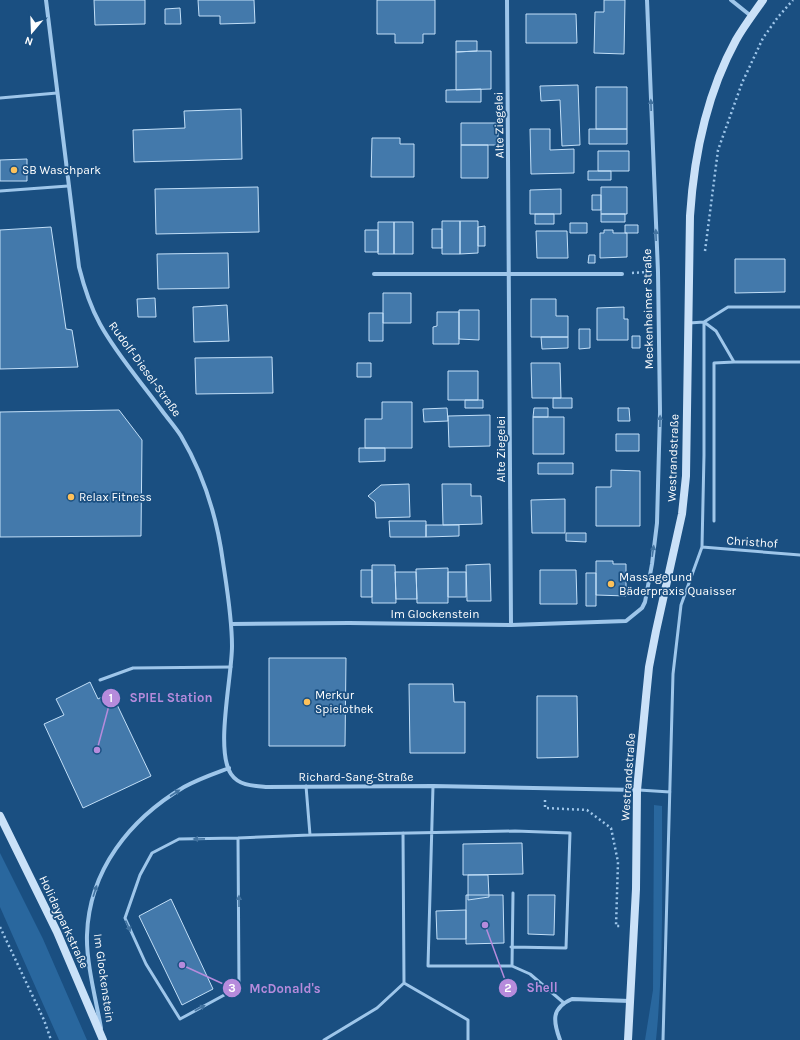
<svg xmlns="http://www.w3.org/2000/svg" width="800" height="1040" font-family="Karla,sans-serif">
	<rect width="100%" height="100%" fill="#1a4f81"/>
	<!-- green -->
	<path fill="#29679e" d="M654 805 662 806C662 884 664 962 656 1040H645L653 990Z
		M0 853 43 939 87 1040H59L0 907Z"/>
	<!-- building -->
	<path fill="#4379ab" stroke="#c2dff8" d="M94 0H145V24L95 25Z
		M198 0H254L255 23 220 24V16H199Z
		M377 0H435V34H423V43H395V34H377Z
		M604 0H625L624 54 594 53 595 12H604Z
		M180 8 181 24H165V9Z
		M526 14H576L577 43H526Z
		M456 41H477V51L456 52Z
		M477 51H491V89L456 90V52Z
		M578 85 580 145 562 146 560 100 541 101 540 86Z
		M596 87H627V129H596Z
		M481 89V102H446V90Z
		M241 109 242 159 134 162 133 130 185 128 184 111Z
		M461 123H498V145H461Z
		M530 129H550V150L574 149V173L531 174Z
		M589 129H627V144H589Z
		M372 138H400V144H414V177H371Z
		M461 145H488V178H461Z
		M598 151H629V171H598Z
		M27 159V181H0V160Z
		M588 171H611V180H588Z
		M258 187 259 232 156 234 155 189Z
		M601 187H627V214H601Z
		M561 189V214H530V190Z
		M592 195H601V210H592Z
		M535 214H554V224H535Z
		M601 214H625V222H601Z
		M442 221H460V254H442Z
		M460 221H478V253L460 254Z
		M378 222H394V254H378Z
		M394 222H413V254H394Z
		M570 223H587V233H570Z
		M625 225H638V233H625Z
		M485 226V246H478V227Z
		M51 227 66 329 72 330 78 367 0 369V230Z
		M432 229H442V248H432Z
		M365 230H378V252H365Z
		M604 230H613V233H627V257L600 258V233H604Z
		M536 231H567L568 258H537Z
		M228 253 229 288 158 289 157 254Z
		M589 255H595V263H588Z
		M735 259H785V292L735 293Z
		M383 293H411V323H383Z
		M155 298 156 317H138L137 299Z
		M531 299H556V316H568V337H531Z
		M227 305 229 341 194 342 193 307Z
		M624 307V319H628V340H597V308Z
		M459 310H479V340L459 339Z
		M437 312H459V344H433V327L437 326Z
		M369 313H383V341H369Z
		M579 329H590V348L579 349Z
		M632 336H640V348H632Z
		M541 337H568V348L542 349Z
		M272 357 273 393 196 394 195 358Z
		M357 363H371V377H357Z
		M531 363H560L561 398H532Z
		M448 371H478V400H448Z
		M553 398H572V408H553Z
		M465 400H483V408H465Z
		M382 402H412V448H365V419H382Z
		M447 408 448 421 424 422 423 409Z
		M534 408H548V417H533Z
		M618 408H629L630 421H618Z
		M119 410 142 440 141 536 0 537V412Z
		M490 415V446L449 447 448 416Z
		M533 417H564V454H533Z
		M616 434H639V451H616Z
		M359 448H385V461L359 462Z
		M538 463H573V474H538Z
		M611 470 640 471V526H596V487H611Z
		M409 484 410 517 376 518 375 502 368 496 381 485Z
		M442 484H471V496H481L482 524 443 525Z
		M565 499V533H532L531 500Z
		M389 521H426V537H390Z
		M426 525H459V536L426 537Z
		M566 533H586V542L566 541Z
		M596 561H613V564H626V596L596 595Z
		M490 564 491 601H467L466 565Z
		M372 565H395L396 603H372Z
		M448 568V603H417L416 569Z
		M361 570H372V597H361Z
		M540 570H576L577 604H540Z
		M395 572H416L417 599H396Z
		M448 572H466V597H448Z
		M586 573H596V606H586Z
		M269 658H346L345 746H269Z
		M90 682 98 699 111 692 151 776 83 808 44 724 64 715 56 699Z
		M409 684H453L454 702H465V753H410Z
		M537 696H577L578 757 537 758Z
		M522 843 523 874 463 875V844Z
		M468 875H488L489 897 468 900Z
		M466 895H503L504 943 466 944Z
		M528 895H555L554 935 528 934Z
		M171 899 213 989 182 1005 139 916Z
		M466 910V939H437L436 911Z"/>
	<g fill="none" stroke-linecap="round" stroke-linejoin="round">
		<!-- path -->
		<path stroke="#9ec6ea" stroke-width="2.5" stroke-dasharray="2 3" stroke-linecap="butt" d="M705 251 718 150 742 83 763 38 778 17 793 0
			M632 273 647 272
			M545 800V808L587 810 611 828 618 862 616 926H620
			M0 927 44 1020 51 1040"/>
		<!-- service -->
		<path stroke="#9ec6ea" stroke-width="3" d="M0 98 57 93
			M0 191 68 186
			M689 323 704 322 716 331 734 362
			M714 521V363L734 362H800
			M702 547 800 555
			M100 680 133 668 231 667
			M306 786 310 835 515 831 570 833 566 948 511 947
			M433 786 428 966H512L530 974 564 1003
			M639 790 670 792
			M238 838 239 987 180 1019 146 964 125 918 140 875 152 853 179 839 238 838 310 835
			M512 966 513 893
			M404 983 468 1020V1040
			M324 1040 377 1008 404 983 403 833
			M663 1040 673 674 681 605 702 547 704 455V322L728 307H800"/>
		<!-- minor -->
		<path stroke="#9ec6ea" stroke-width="4" d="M46 0 79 267C84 287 90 306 100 324 117 355 142 383 163 412 169 420 176 428 181 436 204 475 217 517 223 562 227 589 232 618 232 646 232 677 215 750 231 774 239 786 254 786 267 787L433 786 637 790
			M507 0 511 625
			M731 0 751 16
			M374 274H622
			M231 624 349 623 511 625 626 621 642 608 645 602 652 564 657 523 660 412 658 272 647 0
			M101 1028C96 1000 86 962 87 935 89 870 130 819 184 787 198 779 213 774 229 768
			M560 1040C553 1021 551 1008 572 999L630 1001"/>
		<!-- secondary -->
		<path stroke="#cae1f8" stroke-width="8" d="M0 816 57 932 103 1040
			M628 1040 636 889 637 790 646 697 649 667 656 631 682 514 686 476 690 216C694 154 706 95 736 40 744 26 754 13 763 0"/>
	</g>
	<!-- one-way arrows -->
	<defs><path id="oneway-solid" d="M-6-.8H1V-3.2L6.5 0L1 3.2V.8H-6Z"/></defs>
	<g fill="#4273a0">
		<use href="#oneway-solid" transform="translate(651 105) rotate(-92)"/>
		<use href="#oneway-solid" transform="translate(656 235) rotate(-92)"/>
		<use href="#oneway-solid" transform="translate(660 421) rotate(-89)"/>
		<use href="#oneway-solid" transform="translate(653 551) rotate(-82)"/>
		<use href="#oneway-solid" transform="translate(175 793) rotate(-33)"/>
		<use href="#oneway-solid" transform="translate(199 839) rotate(179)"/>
		<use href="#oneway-solid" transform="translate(95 891) rotate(-72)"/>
		<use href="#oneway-solid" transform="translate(239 901) rotate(-90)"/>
		<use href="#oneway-solid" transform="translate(128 926) rotate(65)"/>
		<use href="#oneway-solid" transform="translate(200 1008) rotate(-28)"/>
	</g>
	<!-- markers -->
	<g fill="#fdc15a" stroke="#1a4f81" stroke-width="1.5">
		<circle cx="14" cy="170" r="4"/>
		<circle cx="71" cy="497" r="4"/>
		<circle cx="611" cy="584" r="4"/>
		<circle cx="307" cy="702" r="4"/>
	</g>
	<g text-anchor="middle" stroke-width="3.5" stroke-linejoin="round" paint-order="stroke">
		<!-- street labels -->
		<g font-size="12" fill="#fff" stroke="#1a4f81">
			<text transform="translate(499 125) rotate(-91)" y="4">Alte Ziegelei</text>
			<text transform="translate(648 309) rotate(-91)" y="4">Meckenheimer Straße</text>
			<text transform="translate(145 369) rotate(54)" y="4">Rudolf-Diesel-Straße</text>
			<text transform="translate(501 449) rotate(-90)" y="4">Alte Ziegelei</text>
			<text transform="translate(673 458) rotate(-88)" y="4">Westrandstraße</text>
			<text transform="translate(752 542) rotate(4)" y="4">Christhof</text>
			<text x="435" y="618">Im Glockenstein</text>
			<text x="356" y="781">Richard-Sang-Straße</text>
			<text transform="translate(628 777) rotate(-86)" y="4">Westrandstraße</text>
			<text transform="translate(64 922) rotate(65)" y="4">Holidayparkstraße</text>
			<text transform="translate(104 978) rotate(82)" y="4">Im Glockenstein</text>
		</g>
		<!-- poi labels -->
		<g font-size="12" fill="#fff" stroke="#1a4f81" text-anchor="start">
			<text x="22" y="174">SB Waschpark</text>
			<text x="79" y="501">Relax Fitness</text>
			<text x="619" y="581">Massage und<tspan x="619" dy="14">Bäderpraxis Quaisser</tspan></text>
			<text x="315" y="699">Merkur<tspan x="315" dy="14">Spielothek</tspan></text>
		</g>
	</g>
	<!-- callouts -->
	<path fill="none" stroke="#b68bdc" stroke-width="1.5" d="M97 750L111 698M485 925L508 988M182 965L232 988"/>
	<g fill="#b68bdc" stroke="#1a4f81" stroke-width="1.5">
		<circle cx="97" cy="750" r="4"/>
		<circle cx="485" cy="925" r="4"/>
		<circle cx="182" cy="965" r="4"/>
		<circle cx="111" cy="698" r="10"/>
		<circle cx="508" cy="988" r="10"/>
		<circle cx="232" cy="988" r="10"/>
	</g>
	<g font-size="12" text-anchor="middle" font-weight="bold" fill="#fff">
		<text x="111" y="702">1</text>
		<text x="508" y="992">2</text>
		<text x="232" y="992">3</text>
	</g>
	<g font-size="13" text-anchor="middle" font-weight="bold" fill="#b68bdc" stroke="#1a4f81" stroke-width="3.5" stroke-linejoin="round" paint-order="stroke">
		<text x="171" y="702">SPIEL Station</text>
		<text x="542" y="992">Shell</text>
		<text x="285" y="993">McDonald's</text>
	</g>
	<!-- north arrow -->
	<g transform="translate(32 32) rotate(199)" stroke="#1a4f81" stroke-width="3" paint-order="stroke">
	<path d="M0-3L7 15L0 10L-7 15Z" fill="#ffffff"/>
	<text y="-6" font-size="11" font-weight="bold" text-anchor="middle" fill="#ffffff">N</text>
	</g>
</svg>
